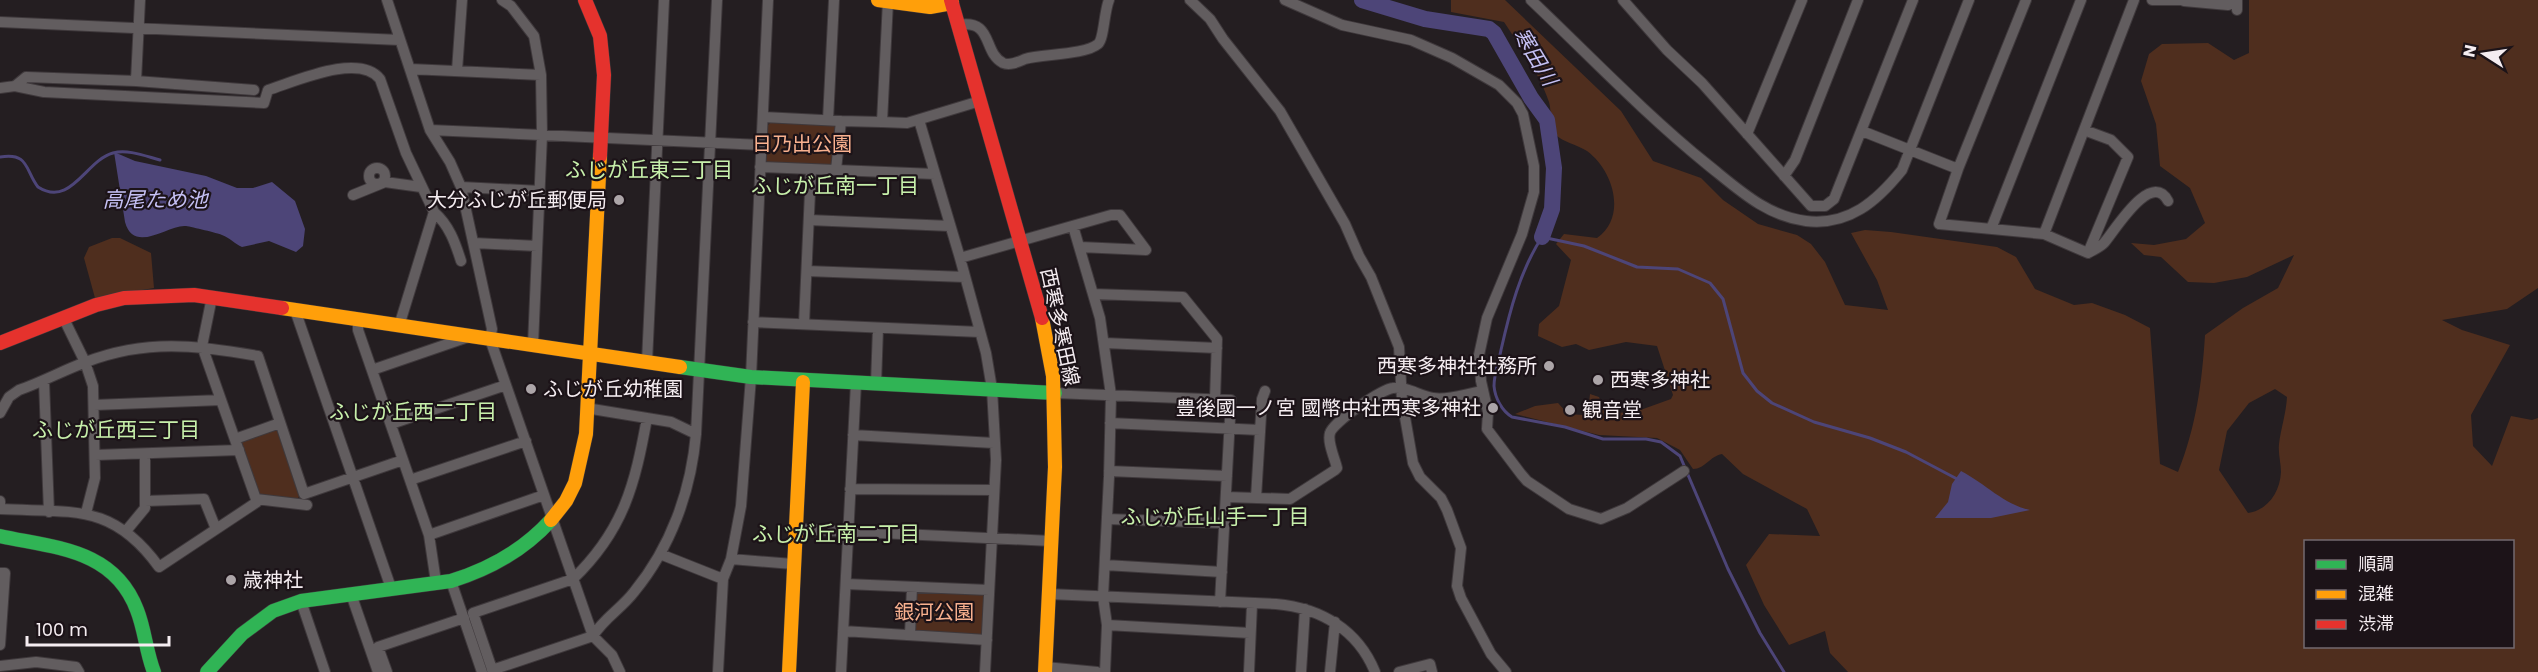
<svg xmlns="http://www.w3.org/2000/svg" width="2538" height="672" font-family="Poppins,'Noto Sans JP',sans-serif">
	<rect width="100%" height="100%" fill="#241e21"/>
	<!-- green -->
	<path fill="#4f2e1e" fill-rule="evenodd" d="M1451 0H1505L1621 111 1653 161 1701 178 1723 200 1758 224 1797 235 1811 244 1825 262 1845 305 1888 310 1877 280 1851 233 1865 230 1891 232 1997 247 2016 257 2035 289 2074 305 2092 303 2125 315 2150 328 2160 464 2178 472C2196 427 2202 383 2205 335L2243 308 2278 288 2294 255 2247 277 2214 283 2188 282 2161 257 2144 255 2131 243 2154 245 2186 239 2205 223 2190 188 2160 166 2156 124 2141 81 2149 54 2162 44 2208 43 2234 60 2249 53V0H2538V288L2507 309 2442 320 2462 330 2510 345 2471 415 2473 446 2492 466 2511 416 2532 420 2538 418V672H1848L1830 653 1825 631 1789 645 1764 605 1746 565 1769 534 1820 536 1807 509 1743 474 1722 454C1710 456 1705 469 1693 469L1680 450 1657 438 1599 435 1515 414 1535 406 1558 403 1568 414 1583 415 1588 412 1590 394 1599 397 1605 412 1632 413 1671 399 1673 395 1657 346 1626 342 1589 350 1576 344 1562 347 1538 336 1539 324 1559 306 1571 260 1556 244 1564 234 1597 238C1627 217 1614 171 1587 151 1578 145 1562 142 1555 134 1549 126 1552 112 1549 102 1539 73 1521 48 1504 22L1451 12ZM2275 389 2287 397C2286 414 2281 428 2279 444 2278 454 2281 463 2281 472 2280 492 2268 510 2248 513L2219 470 2227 431 2249 403ZM2306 542H2512V646H2306Z
		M771 122 835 125 837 127 832 167 770 164 766 161 767 126Z
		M112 238H120L151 253 154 288 95 298 84 258 89 247Z
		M277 427 300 494 297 501 259 496 239 440Z
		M917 591 981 593 985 596 983 634 980 636 915 632Z"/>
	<!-- water -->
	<path fill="#4d4578" d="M114 152 135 161 206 176 237 188H253L272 182 295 201 305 229 303 246 296 252 269 241 242 247C235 244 230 238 222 235 218 233 192 227 186 226 169 224 134 255 125 222Z
		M1961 471C1986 484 2003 504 2030 510L1991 518H1935L1948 502 1952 484Z"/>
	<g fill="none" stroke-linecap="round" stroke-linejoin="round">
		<!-- stream -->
		<path stroke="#4d4578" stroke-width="3" d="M0 157C29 152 25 170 38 187 71 208 86 160 113 153 128 149 145 156 160 160
			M1784 672 1760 633 1728 569 1680 456 1661 442 1646 439H1603L1565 427 1512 417C1502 411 1495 398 1494 386 1494 374 1499 361 1501 350 1510 310 1520 271 1542 237L1584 246 1637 267 1678 269 1710 283 1723 299 1743 373 1757 391 1772 403 1814 422 1870 438 1906 452 1959 480"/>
		<!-- river -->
		<path stroke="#4d4578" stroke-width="16" d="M1362 0 1425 19 1489 29 1494 33 1531 98 1547 120 1554 168 1552 209 1542 237"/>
		<!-- street casing -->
		<g stroke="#3f393c" stroke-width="12">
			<path id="street" d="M387 0 430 130 450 162 461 187 492 329 490 339 593 636 612 655 620 672
				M502 0 511 6 534 36 541 75 542 135 533 345
				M1190 0 1210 19 1223 39 1280 111 1345 224 1359 256 1371 277 1399 347 1402 400 1413 463 1420 477 1441 498 1447 510 1461 548 1457 586 1461 598 1491 654 1506 672
				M1285 0 1342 25 1411 40 1452 58 1499 85 1517 103 1523 114 1534 166V192L1522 234 1487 318 1479 355 1481 381 1488 412 1487 429 1521 474 1527 481 1569 509 1601 519 1627 508 1684 471
				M1531 0C1590 56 1645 114 1708 165 1738 189 1766 216 1806 221 1849 226 1877 201 1902 170L1969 0
				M1623 0 1667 50 1702 83 1811 206H1825L1834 199 1913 0
				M2152 0H2184
				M888 1 882 122 907 123 980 101
				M2184 1 2228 5 2229 0
				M2237 10V0
				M0 22 400 40
				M958 25C994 19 982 52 1003 63 1010 66 1018 62 1025 59 1043 54 1085 55 1098 44 1104 39 1104 12 1109 0
				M410 69 541 75
				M457 71 462 0
				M136 81 140 0
				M15 86 44 92 264 103 268 90C294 82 359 52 380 79L406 153 434 212 399 326
				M0 88 15 86 26 77 136 81 254 90
				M763 117 841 121 836 170
				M828 120 834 0
				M919 120 960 258 986 353 992 389 996 460 985 672
				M841 121 882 122
				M430 130 762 145
				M1862 131 1958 169 1939 224 2044 234 2134 0
				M1747 134 1802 0
				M760 167 935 174
				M369 176a8 8 0 1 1 16 0a8 8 0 1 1-16 0Z
				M1958 169 2026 0
				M1784 176 1795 160 1858 0
				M461 187 540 191
				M353 195 385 182 421 187
				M434 212C449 225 455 242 461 261
				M809 220 950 226
				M1073 226 1100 318 1111 395 1109 477 1103 597 1107 625
				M1991 229 2081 0
				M2044 234 2088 253 2128 157 2111 140 2084 130
				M474 243 537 246
				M2088 253C2093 250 2099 248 2104 243 2114 232 2151 169 2168 201
				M960 258 1111 215H1120L1146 250 1080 247
				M807 271 965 277
				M1093 294 1183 297 1217 339 1215 399
				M295 310 391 588
				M63 317 85 362 93 386 95 478 86 513
				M358 319V330L429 535 436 582
				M753 322 980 332
				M804 324 811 170
				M1105 343 1217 348
				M647 362 664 0
				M372 370 468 337
				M44 381 49 512
				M876 384 878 328
				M1055 393 1231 400 1220 602
				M94 405 221 400
				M586 408 671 422 696 434
				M0 413 9 397 19 390C42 382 64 370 86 362 146 339 196 345 258 356L304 494 403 460
				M1110 423 1260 430
				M391 424 506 385
				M853 435 994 443
				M235 439 280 423
				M95 455 239 450
				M1109 471 1227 476
				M410 480 526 441
				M850 489 994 490
				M1226 497 1290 499 1335 470 1337 468C1335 459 1327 442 1330 433 1333 422 1382 389 1393 388 1406 386 1420 396 1433 398 1448 401 1468 393 1483 391
				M1256 498 1262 399 1265 391
				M256 499 307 505
				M0 501V509C72 513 112 502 159 567L257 502 202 346 212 297
				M145 501 204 499 216 529
				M1107 519 1224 523
				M795 529 1051 541
				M126 531 145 508V454
				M429 535 544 495
				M660 554 723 579
				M731 559 741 506 751 377 768 0
				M1105 565 1222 572
				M0 573H5L0 645
				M451 581 482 672
				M846 584 989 590
				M351 594 378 672
				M1049 594 1276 604C1321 608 1358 630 1375 672
				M301 601 325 672
				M843 631 987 640
				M910 635 912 587
				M0 666 36 662 76 667 79 672
				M1045 667 1097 672
				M492 670 593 636C604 618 621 609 634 592 671 547 691 491 696 434L717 0
				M387 672 378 647 464 618
				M493 672 473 613 573 579C624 530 635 484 647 418
				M718 672 723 579 731 559 793 564
				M841 672 856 383
				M1105 672 1107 625 1250 633
				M1249 672 1252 604
				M1301 672 1305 609
				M1330 672 1335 622
				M1399 672 1430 664 1432 672"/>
		</g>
		<!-- fast casing -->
		<g stroke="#3f393c" stroke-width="15">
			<path id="fast" d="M680 367 751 377 1055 393
				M0 536C55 548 114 549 137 610 145 630 146 652 154 672
				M207 672 242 634 273 611 301 601 451 581C490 569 523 551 551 520"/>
		</g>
		<!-- slow casing -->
		<g stroke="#3f393c" stroke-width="15">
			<path id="slow" d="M878 0 930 7 952 3
				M282 308 680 367
				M1042 318 1053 376 1055 467 1045 672
				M551 520 566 501 575 483 586 434 600 156
				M789 672 803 382"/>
		</g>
		<!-- jam casing -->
		<g stroke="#3f393c" stroke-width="15">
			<path id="jam" d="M585 0 600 36 604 75 600 156
				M951 0 1042 318
				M0 343 96 305 124 298 194 295 282 308"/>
		</g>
		<!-- street -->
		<use href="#street" stroke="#625d5f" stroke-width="10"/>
		<!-- fast -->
		<use href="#fast" stroke="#30b455" stroke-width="14"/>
		<!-- slow -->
		<use href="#slow" stroke="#ff9f0a" stroke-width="14"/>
		<!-- jam -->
		<use href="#jam" stroke="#e5322d" stroke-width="14"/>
	</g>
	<!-- markers -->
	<g fill="#aca5a8" stroke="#1c1318" stroke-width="2">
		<circle cx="619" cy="200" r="6"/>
		<circle cx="1549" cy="366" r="6"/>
		<circle cx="1598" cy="380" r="6"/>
		<circle cx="531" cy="389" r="6"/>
		<circle cx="1493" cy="408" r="6"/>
		<circle cx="1570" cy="410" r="6"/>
		<circle cx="231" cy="580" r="6"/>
	</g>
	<g text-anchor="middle" stroke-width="4.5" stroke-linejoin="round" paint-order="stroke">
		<!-- park labels -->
		<g font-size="20" fill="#f9b18f" stroke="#1c1318">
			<text x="802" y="151">日乃出公園</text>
			<text x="934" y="619">銀河公園</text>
		</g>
		<!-- poi labels -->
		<g font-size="20" fill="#f5edf1" stroke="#1c1318" text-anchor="start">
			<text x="607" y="207" text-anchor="end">大分ふじが丘郵便局</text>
			<text x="1537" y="373" text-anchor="end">西寒多神社社務所</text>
			<text x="1610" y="387">西寒多神社</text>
			<text x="543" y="396">ふじが丘幼稚園</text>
			<text x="1481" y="415" text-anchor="end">豊後國一ノ宮 國幣中社西寒多神社</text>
			<text x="1582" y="417">観音堂</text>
			<text x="243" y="587">歳神社</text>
		</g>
		<!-- street labels -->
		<g font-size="20" fill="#f5edf1" stroke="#1c1318">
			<text transform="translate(1060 327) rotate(78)" y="7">西寒多寒田線</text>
		</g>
		<!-- water labels -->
		<g font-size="21" font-style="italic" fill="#c5c0f4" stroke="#1c1318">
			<text transform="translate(1535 57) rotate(59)" y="7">寒田川</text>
			<text x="155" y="207">高尾ため池</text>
		</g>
		<!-- neighbourhood labels -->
		<g font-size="21" fill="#c7f0ab" stroke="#1c1318">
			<text x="649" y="177">ふじが丘東三丁目</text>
			<text x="835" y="193">ふじが丘南一丁目</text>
			<text x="413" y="419">ふじが丘西二丁目</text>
			<text x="116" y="437">ふじが丘西三丁目</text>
			<text x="1215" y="524">ふじが丘山手一丁目</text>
			<text x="836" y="541">ふじが丘南二丁目</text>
		</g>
	</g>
	<!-- legend -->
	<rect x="2304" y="540" width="210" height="108" fill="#1c1318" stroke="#736a6f" stroke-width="1.5"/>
	<rect x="2316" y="560" width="30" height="9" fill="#30b455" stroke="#736a6f" stroke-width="1.5"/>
	<text x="2358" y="570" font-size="18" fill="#f5edf1">順調</text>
	<rect x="2316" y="590" width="30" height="9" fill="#ff9f0a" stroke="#736a6f" stroke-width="1.5"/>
	<text x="2358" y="600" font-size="18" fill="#f5edf1">混雑</text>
	<rect x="2316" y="620" width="30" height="9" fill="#e5322d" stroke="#736a6f" stroke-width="1.5"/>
	<text x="2358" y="630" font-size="18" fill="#f5edf1">渋滞</text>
	<!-- north arrow -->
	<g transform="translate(2484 54) rotate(282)" stroke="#1c1318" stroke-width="4.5" paint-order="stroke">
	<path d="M0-4.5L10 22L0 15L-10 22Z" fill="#f5edf1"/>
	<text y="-9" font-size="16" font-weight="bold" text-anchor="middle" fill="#f5edf1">N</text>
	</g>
	<!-- scale -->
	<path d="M27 636v9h142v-9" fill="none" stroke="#f5edf1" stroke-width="3"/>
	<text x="36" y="636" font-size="18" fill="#f5edf1" stroke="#1c1318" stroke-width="4.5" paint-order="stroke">100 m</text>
</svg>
